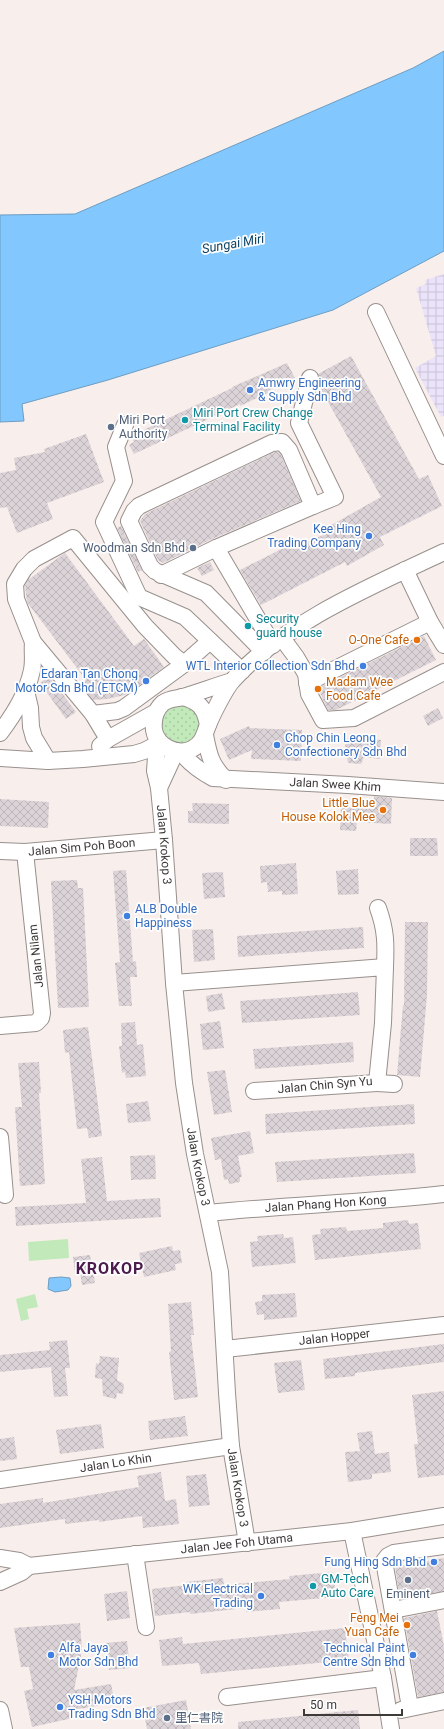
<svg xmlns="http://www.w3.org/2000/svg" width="444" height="1729" font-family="Roboto,'Noto Sans SC',sans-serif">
	<defs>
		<pattern id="industrial-grid" width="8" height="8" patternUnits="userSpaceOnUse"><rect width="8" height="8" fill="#ebe3f9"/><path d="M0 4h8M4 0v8" fill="none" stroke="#cac4d6"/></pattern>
		<pattern id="grass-dots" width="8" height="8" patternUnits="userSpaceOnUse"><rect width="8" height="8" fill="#c1e9ba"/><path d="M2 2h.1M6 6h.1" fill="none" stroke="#a7c9a1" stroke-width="1.8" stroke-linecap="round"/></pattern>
		<pattern id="building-cross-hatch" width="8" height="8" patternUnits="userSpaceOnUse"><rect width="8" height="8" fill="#dbd3d7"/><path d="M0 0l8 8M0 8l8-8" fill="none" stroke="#bdb6b9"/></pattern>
	</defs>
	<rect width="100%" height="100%" fill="#f8efec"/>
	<!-- industrial -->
	<path fill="url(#industrial-grid)" d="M444 274V416L441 417 415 368 436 356 416 288 426 284 425 280Z"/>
	<!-- grass -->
	<path fill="url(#grass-dots)" d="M181 704 194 710C205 730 201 739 179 746L162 737 160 717 168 707Z"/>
	<!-- garden -->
	<path fill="#c1e9ba" d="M68 1239 69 1258 29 1261 28 1242Z
		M35 1294 38 1307 27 1309 29 1319 21 1321 16 1299Z"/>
	<!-- water -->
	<path fill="#82c8fe" stroke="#6d9dc3" d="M444 51V251L333 310 108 380 22 404 24 421 0 422V215L75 214 413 68Z
		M61 1277 70 1278 71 1286 68 1290 55 1292 48 1289 49 1278Z"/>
	<!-- building -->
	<path fill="url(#building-cross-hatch)" d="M351 356 419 479 428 475 442 506 380 537 384 545 347 566 345 562 261 605 240 570 299 540 301 545 330 532 328 527 381 497 318 384V374Z
		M287 363 295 378 268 391V393L240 406V404L134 454 129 445 134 442 131 436 232 388V387Z
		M86 434 104 482 47 503 53 519 17 533 7 507 0 508V473L16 470 14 458 45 452 44 449Z
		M275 452H278L281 455 301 501 212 539 163 563 158 560 140 521 145 514Z
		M121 526 142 570 138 572 117 528Z
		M65 553 134 646 144 639 164 667 125 695 107 699 93 700 81 684 86 680 27 602 25 586 28 580Z
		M210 562 214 570 202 576 197 568Z
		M424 636 436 660 336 710H328L318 688Z
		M49 676 76 712 66 719 40 683Z
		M438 708 443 718 428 726 423 716Z
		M249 726 250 728 302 730 301 761 251 759 252 750 229 760 220 739Z
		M348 737 381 740 380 759 364 757 361 764 348 763 345 746Z
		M374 796 392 798 391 824 357 822 356 831 340 830 341 807 374 809Z
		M0 799 49 802 48 828 0 826Z
		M192 803 229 804V824L188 823V811H193Z
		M410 838H437L438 856H410Z
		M296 863 298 894 282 895V891L268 892 267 882 261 883 260 866Z
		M358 869 359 894 338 895 336 871Z
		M126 870 133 962 136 961 137 977H130L132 1006H119L115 963 120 962 113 871Z
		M223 872 225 897 204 899 202 873Z
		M77 880 78 888H83L89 1007 58 1008 51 881Z
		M405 922H428L427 995 420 1077 397 1075 403 1005H404Z
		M363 927 364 948 238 957 237 936Z
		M213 929 215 960 194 962 192 930Z
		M358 992 360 1015 242 1023 240 1001Z
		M222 993 225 1009 208 1012 206 996Z
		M220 1021 224 1048 203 1050 200 1024Z
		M135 1022 137 1045 143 1044 146 1076 126 1078 125 1072 122 1073 119 1046H122L121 1023Z
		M88 1027 102 1136 89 1138 87 1128 77 1129 69 1052 65 1053 63 1030Z
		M353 1042 354 1062 255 1069 253 1049Z
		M39 1062 41 1093H39L45 1184 20 1186 15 1107H22L18 1063Z
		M225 1070 232 1112 214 1115 207 1072Z
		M148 1101 151 1121 128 1123 126 1104Z
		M414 1104 415 1124 266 1134 265 1114Z
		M250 1131 254 1153 238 1156 242 1177H240V1182L229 1184 228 1179 224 1180 221 1159 215 1160 211 1138Z
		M414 1153 416 1173 277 1182 275 1162Z
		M155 1155 156 1179 131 1180 130 1156Z
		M102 1157 107 1201 160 1198 161 1217 16 1226 15 1207 86 1203 81 1159Z
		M408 1220 409 1224 418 1223 421 1249 315 1260 312 1235 321 1234 320 1229 346 1227 347 1231 383 1228V1223Z
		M283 1234 284 1238 293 1237 296 1263 252 1267 250 1242 258 1241 257 1236Z
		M172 1246 173 1251 180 1250 182 1263 175 1264 176 1270 144 1277 139 1253Z
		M90 1255 95 1283 82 1285 80 1272H75L73 1257Z
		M295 1293 297 1317 264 1320V1314L257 1315 255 1302 262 1301V1295Z
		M191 1302 194 1335H191L198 1397 174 1400 169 1352 171 1351 168 1304Z
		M67 1340 70 1368H65L68 1396 54 1397 51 1367 0 1372V1355L50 1350 49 1342Z
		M444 1344V1362L355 1373V1376L325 1379 323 1359Z
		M100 1356 119 1358 117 1380 124 1384 123 1394 117 1393 116 1399 103 1396 102 1379 95 1378 96 1363 99 1364Z
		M301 1360 305 1390 278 1393 274 1363Z
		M444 1391V1475L418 1478 414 1444H418L412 1395Z
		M185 1416 188 1436 150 1440 148 1421Z
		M101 1424 104 1448 60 1454 56 1430Z
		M372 1431 375 1454 389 1452 391 1472 372 1474V1479L348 1482 345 1452 360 1451 357 1433Z
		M14 1437 17 1459 0 1461V1439Z
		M161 1472 165 1501 176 1499 179 1524 143 1528 142 1516 99 1522V1520L65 1524V1519L0 1528V1504L43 1498V1503L139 1487 137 1476Z
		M206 1474 210 1505 189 1507 186 1476Z
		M444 1558V1591L400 1599 395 1567Z
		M333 1572 336 1597 279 1602 280 1609 246 1612V1608L190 1614V1612L155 1616 152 1589 187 1585 186 1582 223 1578 224 1585 290 1579 289 1576Z
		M127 1591 130 1618 107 1621 104 1594Z
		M437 1611 444 1646V1692L418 1697 404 1618Z
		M80 1623 82 1650 74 1690 111 1684 115 1703 72 1710 73 1718 32 1727 24 1691 33 1689 29 1667H21L14 1628Z
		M345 1628 349 1660 201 1674 199 1663 162 1666 159 1640 182 1637 183 1644Z
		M127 1641 130 1668 109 1670 106 1643Z
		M186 1700 191 1729H147L143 1708Z
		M358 1710 360 1729H238V1722Z"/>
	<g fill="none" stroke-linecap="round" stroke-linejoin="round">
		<!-- minor casing -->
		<g stroke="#98908d" stroke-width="18">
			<g id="minor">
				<path d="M376 312 444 456"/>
				<path d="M310 378 299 423 335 497 313 506"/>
				<path d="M125 425 116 447 124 481 104 522 139 597 185 617 242 671"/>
				<path d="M216 548 313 506 289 450 282 442 272 443 139 506 134 511 129 521 150 566 155 571 206 593 264 652"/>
				<path d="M405 570 430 622 444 645"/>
				<path d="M161 575 216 548 273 645"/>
				<path d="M282 638 296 657 306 674 309 694 323 720 354 718 444 672"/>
				<path d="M232 681C216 686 199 692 183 697 176 699 170 698 163 703 155 710 153 721 154 730 157 747 178 756 192 749 203 743 204 735 208 725 212 715 226 687 233 680 285 622 374 585 444 552"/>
				<path d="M307 683 430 622"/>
				<path d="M26 691 30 708 31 727 34 738 48 761"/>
				<path d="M182 697C199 701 205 708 208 725"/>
				<path d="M93 714 117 711 124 708 184 664 210 641"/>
				<path d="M0 733C14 714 27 694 32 670 34 661 32 651 33 642"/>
				<path d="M205 735C209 756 211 765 226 780"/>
				<path d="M108 739 93 714 33 642 16 599 15 584 24 569 34 559 73 538 145 626 174 656 184 664"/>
				<path id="s1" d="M160 743 156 757 155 771 159 788 164 840 174 983 184 1083 195 1154 220 1272 227 1393 231 1446 247 1543"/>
				<path d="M100 746 108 739 156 712"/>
				<path id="s2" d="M181 752C190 764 200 771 213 778L348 785 444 792"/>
				<path d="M0 758 48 761 83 759 134 754 144 751 160 743"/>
				<path d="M159 788 176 751"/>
				<path id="s3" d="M0 851 25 852 164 840"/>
				<path d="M378 908C386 930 386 944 385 967"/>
				<path d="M174 983 385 967 383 1023 377 1083 254 1091"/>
				<path d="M0 1026 36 1023 41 1018 42 1013 25 852"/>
				<path d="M377 1083 394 1084"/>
				<path d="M0 1137 5 1195"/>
				<path id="s4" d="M208 1213C286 1205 366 1203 444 1194"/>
				<path id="s5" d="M225 1349 444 1325"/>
				<path id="s6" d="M0 1480 231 1446"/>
				<path d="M352 1531 383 1678 391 1729"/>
				<path d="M135 1554 146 1627"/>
				<path d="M0 1558 19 1561 29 1566"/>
				<path id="s7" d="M29 1566 352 1531 444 1516"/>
				<path d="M0 1582 22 1572 29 1566"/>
				<path d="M393 1610 444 1600"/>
				<path d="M227 1697 383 1678"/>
				<path d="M410 1707 384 1561 388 1556 394 1553 444 1546"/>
				<path d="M0 1710 4 1729"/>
				<path d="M401 1710 444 1701"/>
			</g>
		</g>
		<!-- minor -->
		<use href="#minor" stroke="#fff" stroke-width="16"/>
	</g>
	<!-- markers -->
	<g fill="#3f7fe0" stroke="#fefefe" stroke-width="1.5">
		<circle cx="250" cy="390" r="4"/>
		<circle cx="369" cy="536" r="4"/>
		<circle cx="363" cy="666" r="4"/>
		<circle cx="146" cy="681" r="4"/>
		<circle cx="277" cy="745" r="4"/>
		<circle cx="127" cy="916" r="4"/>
		<circle cx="434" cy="1562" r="4"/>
		<circle cx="261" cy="1596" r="4"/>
		<circle cx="51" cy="1655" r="4"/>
		<circle cx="413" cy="1655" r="4"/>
		<circle cx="60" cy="1707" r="4"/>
	</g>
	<g fill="#0f9aa8" stroke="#fefefe" stroke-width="1.5">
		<circle cx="185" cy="420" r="4"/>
		<circle cx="248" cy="626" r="4"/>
		<circle cx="313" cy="1586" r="4"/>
	</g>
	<g fill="#5c6f8a" stroke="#fefefe" stroke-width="1.5">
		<circle cx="111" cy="427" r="4"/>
		<circle cx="193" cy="548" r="4"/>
		<circle cx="408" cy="1580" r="4"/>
		<circle cx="167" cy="1718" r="4"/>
	</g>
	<g fill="#e8710a" stroke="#fefefe" stroke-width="1.5">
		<circle cx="417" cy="640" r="4"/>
		<circle cx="318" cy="689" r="4"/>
		<circle cx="383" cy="810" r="4"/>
		<circle cx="407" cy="1625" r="4"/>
	</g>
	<g text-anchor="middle" stroke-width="3.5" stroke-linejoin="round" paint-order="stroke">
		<!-- shop labels -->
		<g font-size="12" fill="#366cbe" stroke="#fefefe" text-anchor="end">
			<text x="258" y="387" text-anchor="start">Amwry Engineering<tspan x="258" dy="14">&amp; Supply Sdn Bhd</tspan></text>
			<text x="361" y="533">Kee Hing<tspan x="361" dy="14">Trading Company</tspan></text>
			<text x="355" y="670">WTL Interior Collection Sdn Bhd</text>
			<text x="138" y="678">Edaran Tan Chong<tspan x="138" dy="14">Motor Sdn Bhd (ETCM)</tspan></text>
			<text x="285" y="742" text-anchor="start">Chop Chin Leong<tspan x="285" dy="14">Confectionery Sdn Bhd</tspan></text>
			<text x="135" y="913" text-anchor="start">ALB Double<tspan x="135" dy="14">Happiness</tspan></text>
			<text x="426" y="1566">Fung Hing Sdn Bhd</text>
			<text x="253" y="1593">WK Electrical<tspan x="253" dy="14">Trading</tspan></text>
			<text x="59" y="1652" text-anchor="start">Alfa Jaya<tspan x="59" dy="14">Motor Sdn Bhd</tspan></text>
			<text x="405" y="1652">Technical Paint<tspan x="405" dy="14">Centre Sdn Bhd</tspan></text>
			<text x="68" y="1704" text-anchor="start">YSH Motors<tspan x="68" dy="14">Trading Sdn Bhd</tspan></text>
		</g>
		<!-- culture labels -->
		<g font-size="12" fill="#0d838f" stroke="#fefefe" text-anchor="start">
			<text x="193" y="417">Miri Port Crew Change<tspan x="193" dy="14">Terminal Facility</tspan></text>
			<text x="256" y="623">Security<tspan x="256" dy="14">guard house</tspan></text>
			<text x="321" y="1583">GM-Tech<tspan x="321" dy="14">Auto Care</tspan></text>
		</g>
		<!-- service labels -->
		<g font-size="12" fill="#4e5e75" stroke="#fefefe" text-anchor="start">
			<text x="119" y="424">Miri Port<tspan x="119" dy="14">Authority</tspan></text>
			<text x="185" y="552" text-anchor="end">Woodman Sdn Bhd</text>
			<text x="408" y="1598" text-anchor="middle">Eminent</text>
			<text x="175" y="1722">里仁書院</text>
		</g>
		<!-- food labels -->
		<g font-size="12" fill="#c56008" stroke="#fefefe" text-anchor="end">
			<text x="409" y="644">O-One Cafe</text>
			<text x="326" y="686" text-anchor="start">Madam Wee<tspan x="326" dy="14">Food Cafe</tspan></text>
			<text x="375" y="807">Little Blue<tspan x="375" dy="14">House Kolok Mee</tspan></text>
			<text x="399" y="1622">Feng Mei<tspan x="399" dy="14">Yuan Cafe</tspan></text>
		</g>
		<!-- street labels -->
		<g font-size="12" fill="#3d3a38" stroke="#fefefe">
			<text dy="4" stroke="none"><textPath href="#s2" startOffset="164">Jalan Swee Khim</textPath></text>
			<text dy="4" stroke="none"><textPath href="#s1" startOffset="103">Jalan Krokop 3</textPath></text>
			<text dy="4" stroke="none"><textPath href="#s3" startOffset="82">Jalan Sim Poh Boon</textPath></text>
			<text transform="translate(36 956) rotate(-96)" y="4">Jalan Nilam</text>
			<text transform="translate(325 1085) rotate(-5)" y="4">Jalan Chin Syn Yu</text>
			<text dy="4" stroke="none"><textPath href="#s1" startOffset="427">Jalan Krokop 3</textPath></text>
			<text dy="4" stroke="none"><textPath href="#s4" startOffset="118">Jalan Phang Hon Kong</textPath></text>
			<text dy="4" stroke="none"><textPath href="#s5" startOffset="110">Jalan Hopper</textPath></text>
			<text dy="4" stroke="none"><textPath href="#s6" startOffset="117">Jalan Lo Khin</textPath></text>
			<text dy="4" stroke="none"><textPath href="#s1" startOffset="751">Jalan Krokop 3</textPath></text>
			<text dy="4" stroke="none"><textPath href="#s7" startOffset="209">Jalan Jee Foh Utama</textPath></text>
		</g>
		<!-- water labels -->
		<g font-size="13" font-style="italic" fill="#0d4366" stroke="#fefefe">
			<text transform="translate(233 243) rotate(-10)" y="5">Sungai Miri</text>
		</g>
		<!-- district labels -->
		<g font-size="16" font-weight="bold" letter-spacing="1" fill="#4b1c4d" stroke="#fefefe">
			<text x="110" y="1274">KROKOP</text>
		</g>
	</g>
	<!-- scale -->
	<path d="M304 1709v6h98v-6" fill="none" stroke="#3d3a38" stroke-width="2"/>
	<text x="310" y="1709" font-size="12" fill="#3d3a38" stroke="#fefefe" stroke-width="3" paint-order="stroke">50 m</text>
</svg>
